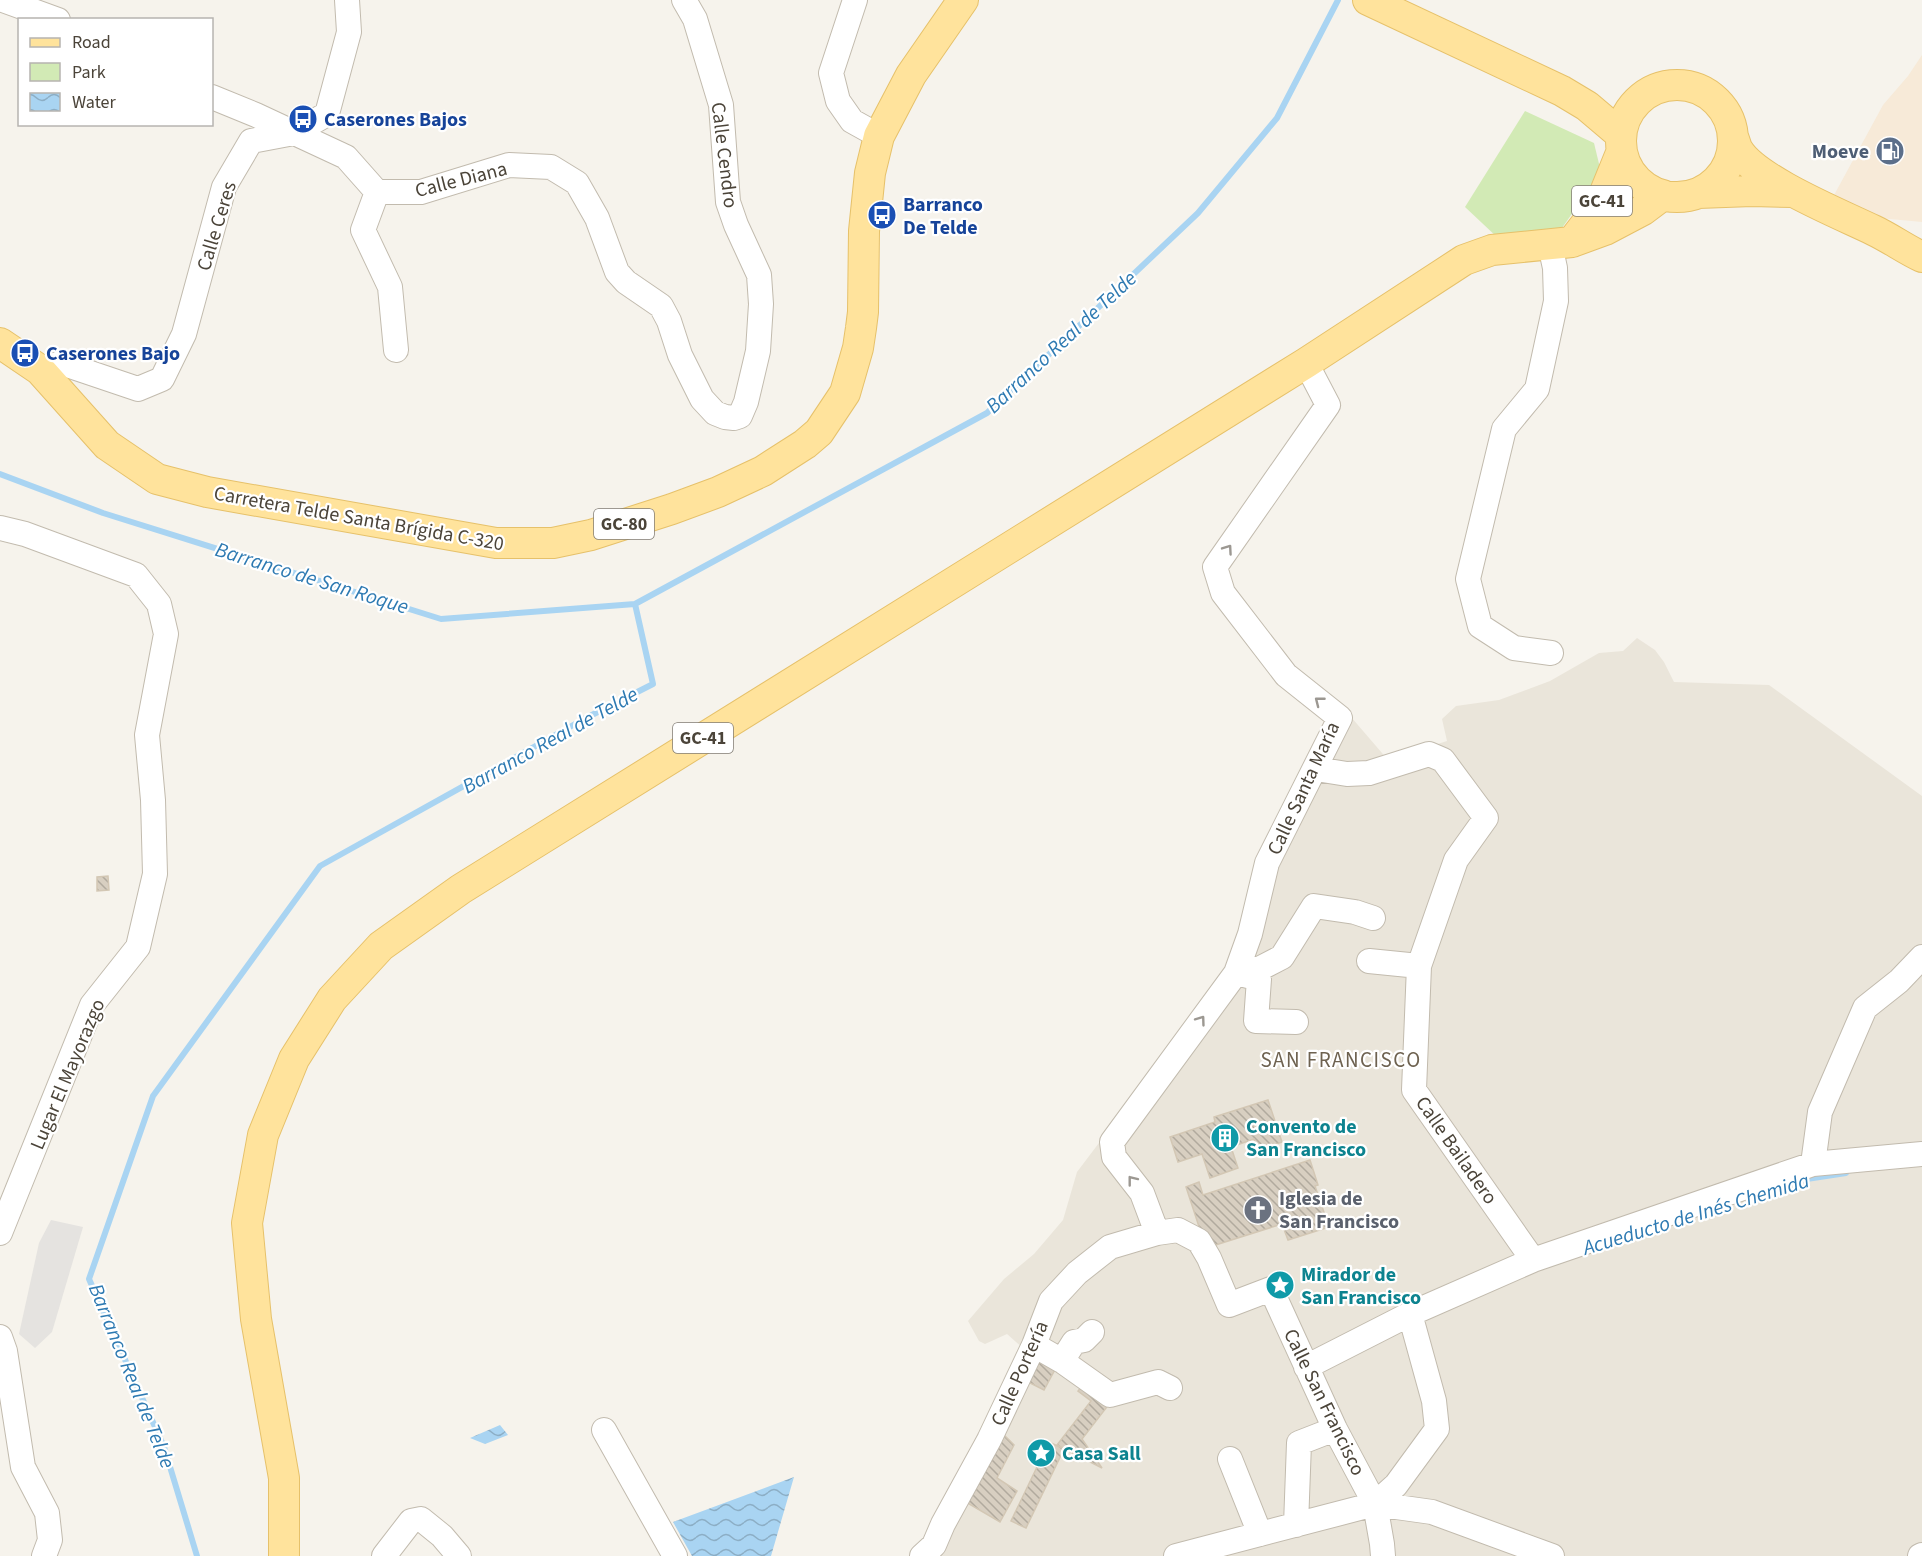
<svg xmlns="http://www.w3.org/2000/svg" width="1922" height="1556" font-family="'Source Sans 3',sans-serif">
	<defs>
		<pattern id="water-waves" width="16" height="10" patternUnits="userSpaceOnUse" patternTransform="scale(1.5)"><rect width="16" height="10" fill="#a9d4f2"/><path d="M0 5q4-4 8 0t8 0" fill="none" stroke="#8caec5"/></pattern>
		<pattern id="building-back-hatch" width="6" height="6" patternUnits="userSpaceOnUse" patternTransform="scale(1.5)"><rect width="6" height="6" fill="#d8cfc1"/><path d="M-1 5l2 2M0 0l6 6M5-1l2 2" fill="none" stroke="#b1aa9e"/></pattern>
	</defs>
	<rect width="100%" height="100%" fill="#f6f3ec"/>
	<!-- residential -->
	<path fill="#eae5da" d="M1637 638 1655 650 1664 662 1674 682 1769 685 1922 796V1556H909L925 1540 1023 1348 1007 1334 985 1344 979 1341 968 1321 1004 1279 1034 1254 1063 1220 1077 1172 1210 996 1233 959 1339 703 1388 760 1447 741 1442 719 1456 706 1499 700 1550 681 1599 653 1623 651Z"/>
	<!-- commercial -->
	<path fill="#f7ead8" d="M1922 55V222L1879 218 1833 197 1883 105 1908 76Z"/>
	<!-- green -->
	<path fill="#d2eab5" d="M1525 111 1594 143 1601 172 1562 228 1499 239 1465 207Z"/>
	<!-- parking -->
	<path fill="#e5e3e0" d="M51 1220 83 1227 52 1332 35 1348 19 1334 39 1243Z"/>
	<!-- water -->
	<path fill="url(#water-waves)" d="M500 1425 508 1435 485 1444 470 1438Z
		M794 1477 771 1556H692L673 1522Z"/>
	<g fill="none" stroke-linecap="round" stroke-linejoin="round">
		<!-- stream -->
		<path stroke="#a9d4f2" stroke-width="6" d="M0 474 103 513 441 619 635 604 987 413 1198 213 1277 118 1338 0
			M1800 1180 1846 1173
			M197 1556 164 1447 89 1279 153 1096 320 866 584 719 653 684 635 604"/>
	</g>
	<!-- building -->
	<path fill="url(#building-back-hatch)" stroke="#d3c7b4" stroke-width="1.5" d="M108 876 109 890 97 891V877Z
		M1268 1100 1282 1142 1258 1150 1254 1139 1231 1147 1238 1168 1210 1178 1202 1154 1178 1162 1170 1137 1215 1122 1214 1117Z
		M1310 1160 1318 1185 1315 1186 1329 1227 1288 1240 1282 1224 1206 1248 1186 1187 1199 1182 1203 1195Z
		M1043 1354 1058 1364 1044 1390 1028 1382Z
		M1084 1383 1110 1403 1082 1439 1102 1468 1057 1445 1091 1401 1078 1391Z
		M1001 1432 1014 1445 997 1478 1017 1491 1000 1522 964 1501Z
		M1049 1442 1064 1449 1026 1528 1011 1521Z"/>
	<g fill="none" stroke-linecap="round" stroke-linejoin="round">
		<!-- minor casing -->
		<g stroke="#c2bbae" stroke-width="26">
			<path id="minor" d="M3 0 58 20
				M855 0 831 73 838 101 852 121 879 136
				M212 97 256 115 346 157 377 192H421L509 165 551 167 577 183 597 218 617 272 626 282 661 306 669 321 680 355 702 399 715 413 725 417 734 418 740 416 746 402 758 351 761 304 759 275 736 225 728 202 721 105 695 19 684 0
				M377 192 363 230 390 287 396 350
				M1550 245 1555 268 1556 301 1537 389 1504 429 1468 579 1480 626 1514 648 1551 653
				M40 370 61 363 138 389 162 379 184 334 224 187 251 141 294 133 327 114 349 32 347 0
				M0 528 25 534 136 575 159 604 166 634 147 735 153 800 155 874 138 947 92 1005 0 1233
				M1316 769 1347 774 1369 773 1429 754 1443 760 1486 818 1456 860 1419 966 1414 1090 1533 1260
				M1369 961 1419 966
				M1236 973 1261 968 1282 957 1314 906 1355 912 1373 918
				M1236 973 1259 979 1256 1021 1296 1022
				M1813 1164 1820 1112 1865 1008 1899 981 1922 957
				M1157 1233 1142 1193 1114 1157 1112 1142 1236 973 1250 934 1267 863 1340 718 1286 675 1223 593 1215 567 1328 405 1306 363
				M0 1337 5 1351 23 1467 47 1513 50 1540 44 1556
				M1034 1345 1062 1361 1110 1395 1158 1382 1170 1388
				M1062 1361 1074 1342 1084 1340 1092 1332
				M1306 1367 1410 1314 1533 1260 1813 1164 1922 1154
				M604 1430 675 1556
				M1230 1459 1260 1534
				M1375 1504 1396 1485 1437 1429 1434 1401 1410 1314
				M1296 1525 1299 1443 1335 1429
				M384 1556 411 1521 421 1519 442 1536 459 1556
				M922 1556 934 1545 943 1524 989 1440 1034 1345 1051 1301 1077 1273 1110 1247 1157 1233 1178 1230 1199 1241 1209 1258 1229 1305 1271 1289 1335 1429 1375 1504 1382 1544 1383 1556
				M1176 1556 1375 1504 1432 1512 1552 1556
				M1920 1556 1922 1555"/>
		</g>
		<!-- major casing -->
		<g stroke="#e6c16a" stroke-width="32">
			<path id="major" d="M1368 0 1562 91 1587 106 1620 134
				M1621 141a56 56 0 1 1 112 0a56 56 0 1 1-112 0Z
				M1733 137C1735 141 1736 147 1738 150 1756 180 1840 214 1873 230 1890 238 1905 249 1922 257
				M1698 193 1752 191 1793 192
				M1572 242 1599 207 1621 153
				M0 343 40 370 107 445 157 479 207 492 496 543H553L591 535 672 509 718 492 763 471 805 444 819 432 845 393 858 348 861 328 863 312 864 231 870 173 879 136 911 75 963 0
				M284 1556V1478L256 1319 247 1223 263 1135 294 1059 332 999 381 946 461 889 1306 363 1464 260 1492 250 1572 242 1605 230 1643 210 1663 195"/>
		</g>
		<!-- minor -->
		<use href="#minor" stroke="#fff" stroke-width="24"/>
		<!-- major -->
		<use href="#major" stroke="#ffe39c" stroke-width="30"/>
	</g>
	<!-- one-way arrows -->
	<defs><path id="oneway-chevron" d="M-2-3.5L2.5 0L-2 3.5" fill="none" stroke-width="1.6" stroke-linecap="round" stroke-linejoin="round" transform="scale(1.5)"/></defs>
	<g stroke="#9c9892">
		<use href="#oneway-chevron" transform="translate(1228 549) rotate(-55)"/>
		<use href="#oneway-chevron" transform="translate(1319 701) rotate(-142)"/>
		<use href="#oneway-chevron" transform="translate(1201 1020) rotate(-54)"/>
		<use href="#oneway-chevron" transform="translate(1132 1180) rotate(-128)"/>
	</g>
	<!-- icons -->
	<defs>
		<g id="bus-disc" transform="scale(1.5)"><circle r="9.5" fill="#1a4fb4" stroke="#fff"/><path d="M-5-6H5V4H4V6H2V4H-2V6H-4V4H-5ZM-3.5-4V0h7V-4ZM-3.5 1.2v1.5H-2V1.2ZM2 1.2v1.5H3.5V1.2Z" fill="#fff"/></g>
		<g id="fuel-disc" transform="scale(1.5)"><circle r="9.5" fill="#5c6f8a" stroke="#fff"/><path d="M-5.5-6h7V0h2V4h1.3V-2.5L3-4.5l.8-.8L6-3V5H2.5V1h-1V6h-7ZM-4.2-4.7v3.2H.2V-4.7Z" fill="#fff"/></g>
		<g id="building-disc" transform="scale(1.5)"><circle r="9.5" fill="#0f9aa8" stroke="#fff"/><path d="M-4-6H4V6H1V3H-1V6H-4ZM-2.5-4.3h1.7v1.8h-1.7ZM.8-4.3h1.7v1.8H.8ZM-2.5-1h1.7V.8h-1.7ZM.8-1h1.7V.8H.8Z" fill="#fff"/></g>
		<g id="church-disc" transform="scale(1.5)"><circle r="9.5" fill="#6b7280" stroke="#fff"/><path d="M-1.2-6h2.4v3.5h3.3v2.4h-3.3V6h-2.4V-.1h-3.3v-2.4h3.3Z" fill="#fff"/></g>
		<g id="sight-disc" transform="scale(1.5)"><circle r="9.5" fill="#0f9aa8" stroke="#fff"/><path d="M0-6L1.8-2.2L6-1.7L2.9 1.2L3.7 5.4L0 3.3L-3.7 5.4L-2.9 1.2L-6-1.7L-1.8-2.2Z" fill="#fff"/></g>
	</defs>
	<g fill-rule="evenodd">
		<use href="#bus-disc" x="303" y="119"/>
		<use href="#fuel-disc" x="1890" y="151"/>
		<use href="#bus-disc" x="882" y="215"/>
		<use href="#bus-disc" x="25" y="353"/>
		<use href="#building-disc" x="1225" y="1138"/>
		<use href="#church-disc" x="1258" y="1210"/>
		<use href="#sight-disc" x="1280" y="1285"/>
		<use href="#sight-disc" x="1041" y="1453"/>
	</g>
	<g text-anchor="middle" stroke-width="4.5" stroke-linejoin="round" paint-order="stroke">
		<!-- shield labels -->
		<g fill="#fff" stroke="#817c74" stroke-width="1.5">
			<rect x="1572" y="186" width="60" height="30" rx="4.5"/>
			<rect x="594" y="509" width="60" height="30" rx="4.5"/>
			<rect x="673" y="723" width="60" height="30" rx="4.5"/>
		</g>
		<g font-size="18" font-weight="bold" fill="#4b4439">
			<text x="1602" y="207">GC-41</text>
			<text x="624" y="530">GC-80</text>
			<text x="703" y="744">GC-41</text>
		</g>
		<!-- transit labels -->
		<g font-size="20" font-weight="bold" fill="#164399" stroke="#fff" text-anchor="start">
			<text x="324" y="126">Caserones Bajos</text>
			<text x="903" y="211">Barranco<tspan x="903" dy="23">De Telde</tspan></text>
			<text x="46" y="360">Caserones Bajo</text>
		</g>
		<!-- service labels -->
		<g font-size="20" font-weight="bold" fill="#4e5e75" stroke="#fff" text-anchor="end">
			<text x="1869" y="158">Moeve</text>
		</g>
		<!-- street labels -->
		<g font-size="20" fill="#4b4439" stroke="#fff">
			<text transform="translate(725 155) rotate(83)" y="7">Calle Cendro</text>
			<text transform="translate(461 179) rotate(-14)" y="7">Calle Diana</text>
			<text transform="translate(216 226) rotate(-73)" y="7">Calle Ceres</text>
			<text transform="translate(359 518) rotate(10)" y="7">Carretera Telde Santa Brígida C-320</text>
			<text transform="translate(1303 788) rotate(-65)" y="7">Calle Santa María</text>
			<text transform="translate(67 1074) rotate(-67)" y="7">Lugar El Mayorazgo</text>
			<text transform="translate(1457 1150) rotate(55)" y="7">Calle Bailadero</text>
			<text transform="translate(1019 1373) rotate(-66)" y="7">Calle Portería</text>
			<text transform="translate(1325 1402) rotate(64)" y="7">Calle San Francisco</text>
		</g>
		<!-- culture labels -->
		<g font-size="20" font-weight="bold" fill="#0d838f" stroke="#fff" text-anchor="start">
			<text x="1246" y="1133">Convento de<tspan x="1246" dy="23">San Francisco</tspan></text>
			<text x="1301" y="1281">Mirador de<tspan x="1301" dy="23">San Francisco</tspan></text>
			<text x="1062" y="1460">Casa Sall</text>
		</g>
		<!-- worship labels -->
		<g font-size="20" font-weight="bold" fill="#5b616d" stroke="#fff" text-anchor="start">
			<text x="1279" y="1205">Iglesia de<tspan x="1279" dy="23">San Francisco</tspan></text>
		</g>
		<!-- water labels -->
		<g font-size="21" font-style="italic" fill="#2e7ab2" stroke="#fff">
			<text transform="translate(1061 342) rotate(-43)" y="7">Barranco Real de Telde</text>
			<text transform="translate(312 578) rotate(17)" y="7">Barranco de San Roque</text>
			<text transform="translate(550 740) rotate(-29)" y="7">Barranco Real de Telde</text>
			<text transform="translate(1696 1214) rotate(-17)" y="7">Acueducto de Inés Chemida</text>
			<text transform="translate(132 1376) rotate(68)" y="7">Barranco Real de Telde</text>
		</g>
		<!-- neighbourhood labels -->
		<g font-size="21" letter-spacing="1.5" fill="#6e6250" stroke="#fff">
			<text x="1341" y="1067">SAN FRANCISCO</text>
		</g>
	</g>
	<!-- legend -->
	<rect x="18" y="18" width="195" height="108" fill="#ffffff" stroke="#b7b4b0" stroke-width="1.5"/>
	<rect x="30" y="38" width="30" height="9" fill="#ffe39c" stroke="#b7b4b0" stroke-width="1.5"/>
	<text x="72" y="48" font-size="18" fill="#4b4439">Road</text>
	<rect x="30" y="63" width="30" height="18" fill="#d2eab5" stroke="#b7b4b0" stroke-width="1.5"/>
	<text x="72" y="78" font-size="18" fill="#4b4439">Park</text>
	<rect x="30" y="93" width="30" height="18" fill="url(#water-waves)" stroke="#b7b4b0" stroke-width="1.5"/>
	<text x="72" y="108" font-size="18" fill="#4b4439">Water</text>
</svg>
